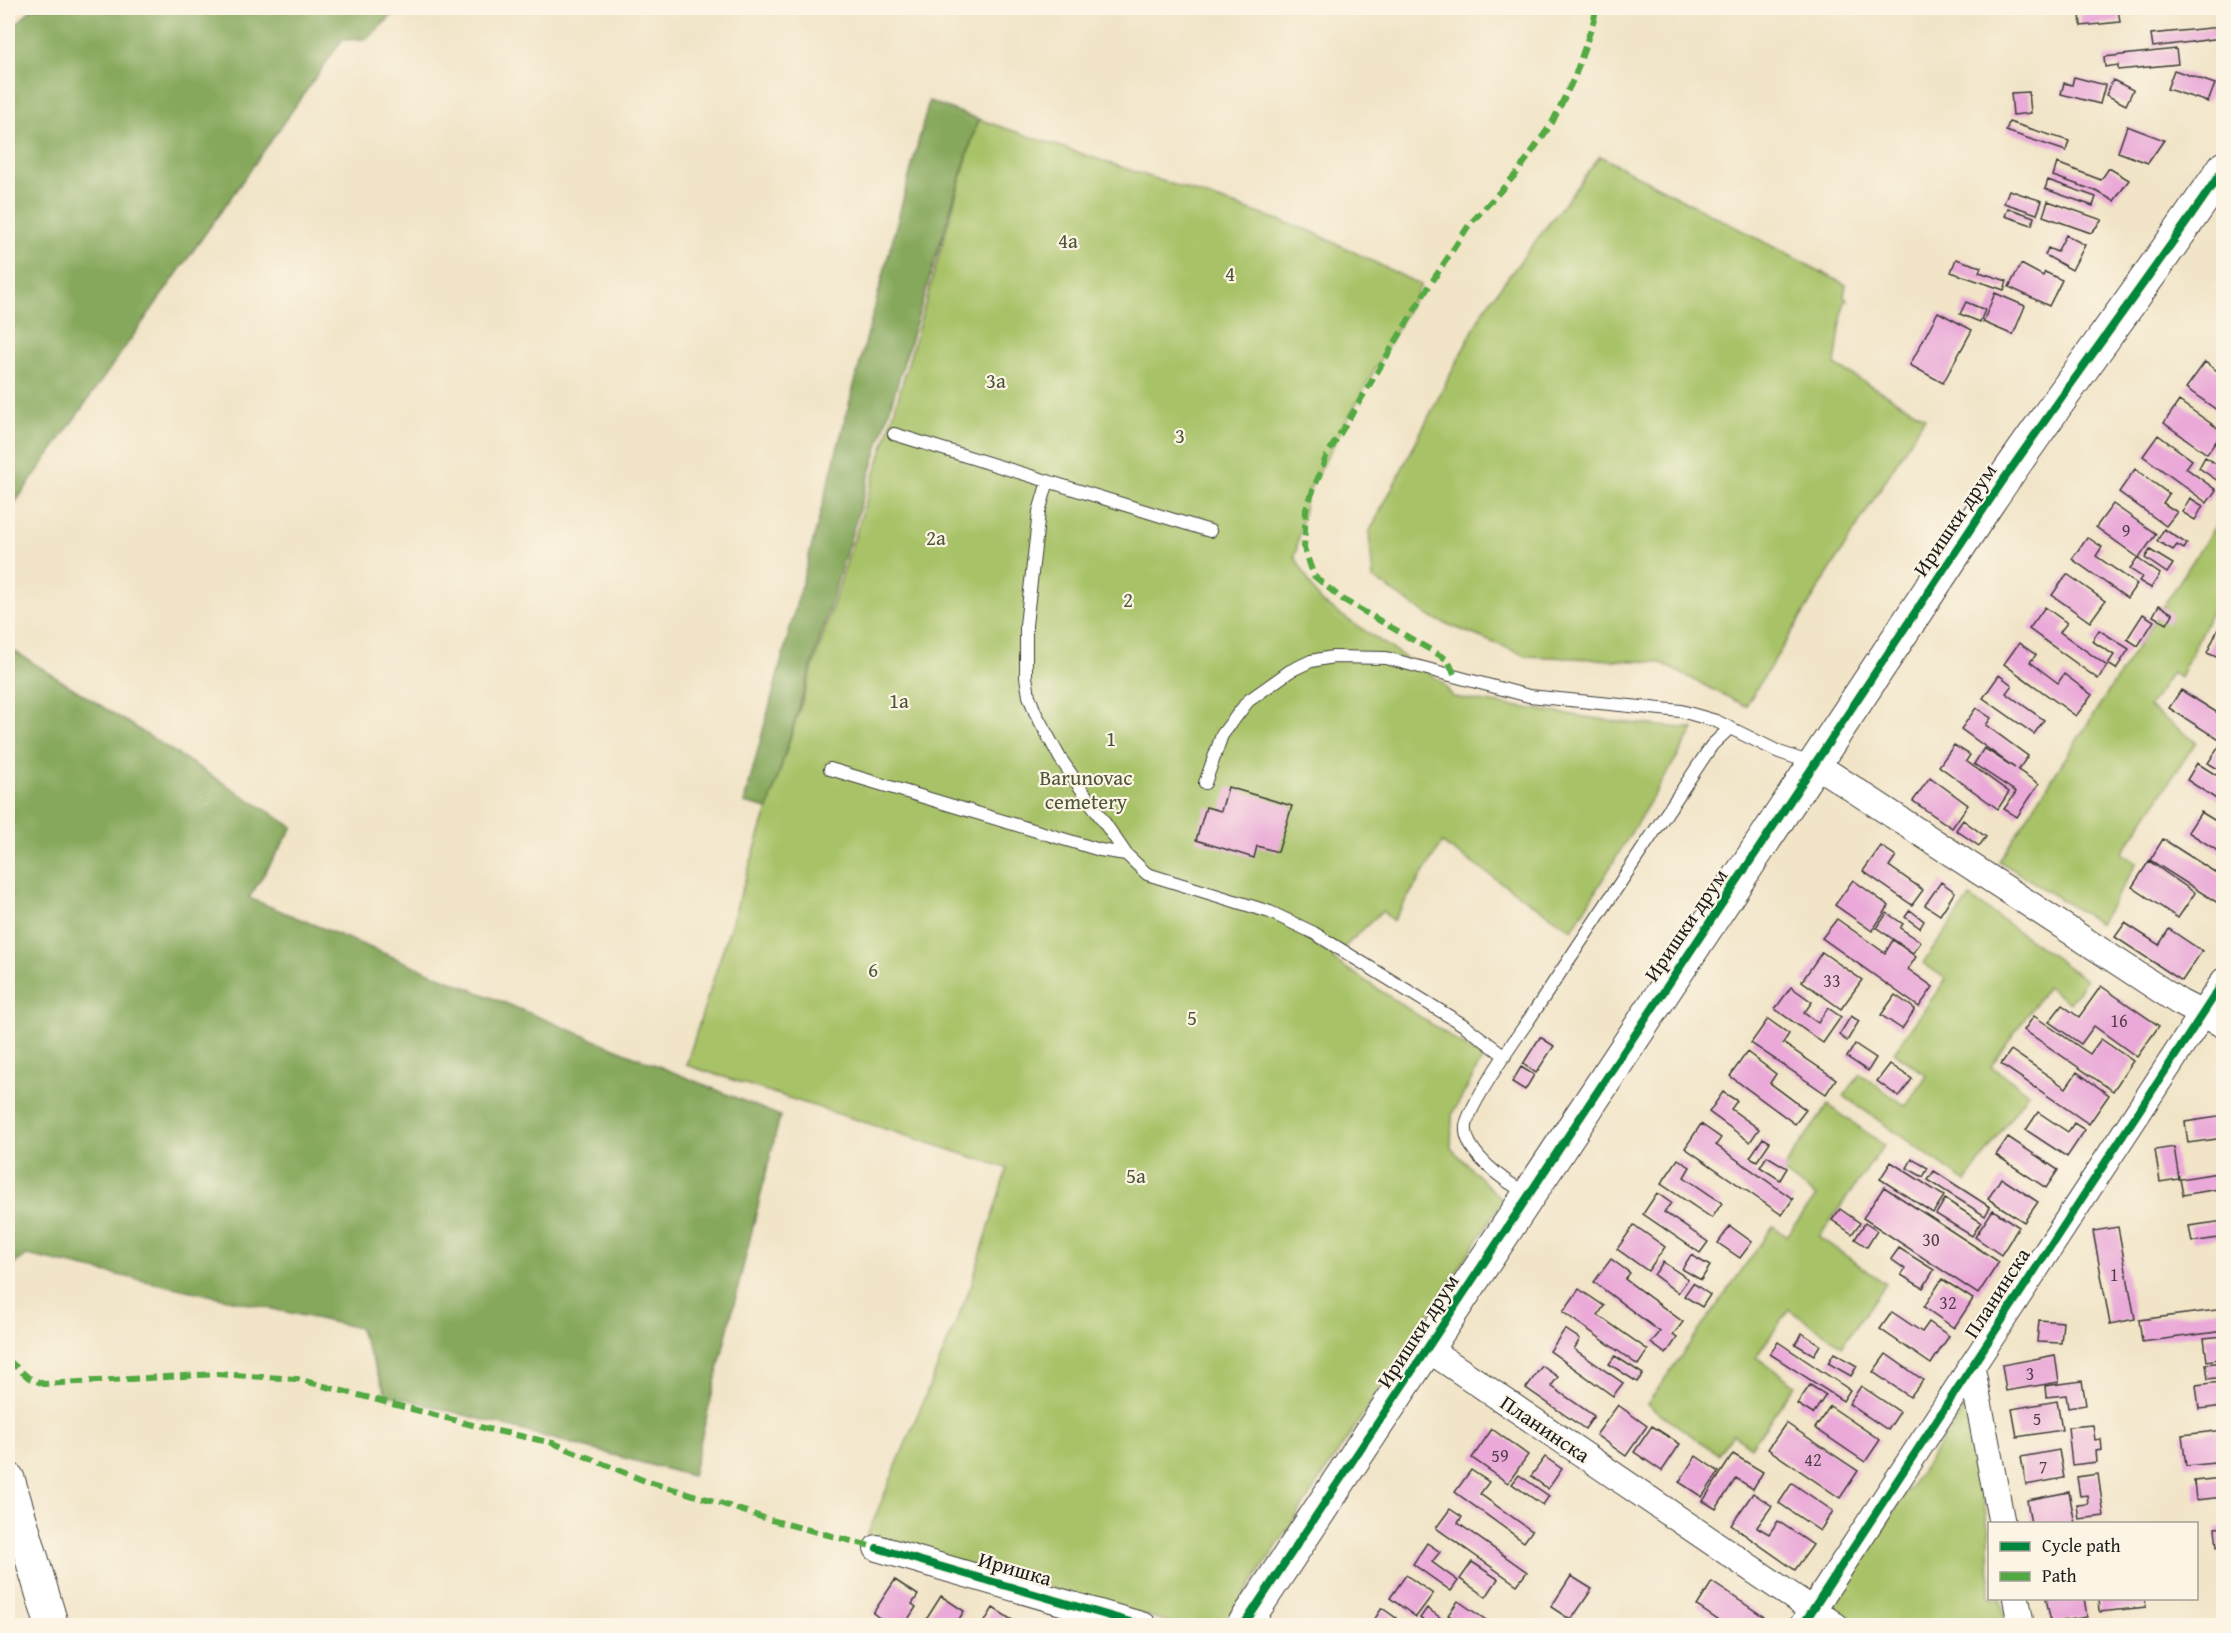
<svg xmlns="http://www.w3.org/2000/svg" width="2231" height="1633" font-family="'Gentium Book Plus',serif">
	<rect width="100%" height="100%" fill="#fcf5e5"/>
	<filter id="ink" filterUnits="userSpaceOnUse"><feTurbulence type="fractalNoise" baseFrequency=".0167" numOctaves="2"/><feDisplacementMap in="SourceGraphic" scale="12" xChannelSelector="R" yChannelSelector="G"/><feConvolveMatrix kernelMatrix="1 2 1 2 8 2 1 2 1" color-interpolation-filters="sRGB"/></filter>
	<filter id="wash" filterUnits="userSpaceOnUse"><feTurbulence type="fractalNoise" baseFrequency=".008" numOctaves="4" result="noise"/><feDisplacementMap in="SourceGraphic" scale="24" xChannelSelector="R" yChannelSelector="G"/><feGaussianBlur stdDeviation="1.35" result="paint"/><feColorMatrix in="noise" values="0 0 0 0 0 0 0 0 0 0 0 0 0 0 0 0 0 1.4 0 .05"/><feComposite in="paint" operator="in"/></filter>
	<g filter="url(#wash)">
		<rect width="100%" height="100%" fill="#f1e4c7"/>
		<!-- green -->
		<path fill="#a8c268" stroke="#626f42" stroke-width="1.5" d="M978 119 1311 231 1421 285 1307 494 1295 557 1320 601 1442 682 1453 697 1619 722 1694 729 1572 930 1442 843 1393 921 1382 911 1332 959 1483 1058 1452 1115 1451 1148 1503 1201 1225 1625H1179L867 1536 971 1286 1007 1168 686 1065 890 426Z
			M1600 156 1846 285 1844 297 1847 299 1843 307 1835 365 1925 417 1746 706 1658 662 1527 656 1432 618 1373 578 1369 533 1484 309Z
			M2223 514V587L2180 677 2172 672 2149 707 2196 742 2122 853 2137 863 2100 924 1999 861Z
			M1970 897 2086 980 2070 1003 2047 987 1991 1066 2028 1093 1966 1182 1844 1096 1860 1074 1906 1106 1927 1076 1894 1052 1946 979 1923 963Z
			M1828 1105 1884 1145 1819 1237 1886 1284 1842 1346 1789 1309 1756 1357 1795 1385 1751 1447 1733 1434 1718 1454 1647 1404 1773 1226 1787 1236 1816 1196 1781 1171Z
			M1967 1404 1989 1532 1990 1598 2001 1599 2006 1625H1851L1827 1609Z"/>
		<!-- forest -->
		<path fill="#86a85c" stroke="#51623c" stroke-width="1.5" d="M32 8H400L367 39 342 40 8 513V34Z
			M929 101 978 119 768 809 744 803Z
			M8 647 293 827 249 898 780 1116 692 1476 386 1394 359 1328 27 1255 8 1268Z"/>
		<g id="blocks">
			<!-- building -->
			<path fill="#eaa9d8" d="M2118 9 2120 22 2081 26 2080 14Z
				M2220 27 2221 38 2153 47 2151 34Z
				M2176 49 2178 64 2118 70V65L2105 67 2104 57Z
				M2174 70 2215 84 2208 102 2167 89Z
				M2074 77 2105 85 2100 104 2061 94 2064 83 2072 85Z
				M2113 80 2133 90 2126 105 2106 95Z
				M2029 92 2031 113 2013 115 2011 93Z
				M2009 122 2069 141 2066 151 2006 131Z
				M2127 126 2164 140 2148 163 2118 152Z
				M2057 163 2101 180 2109 168 2129 180 2114 201 2096 191 2053 176Z
				M2048 180 2096 197 2093 206 2045 189Z
				M2009 190 2042 201 2037 214 2004 203Z
				M2048 201 2102 220 2091 233 2043 216Z
				M2008 208 2034 217 2032 225 2005 216Z
				M2066 235 2085 245 2072 270 2045 255 2048 248 2057 252Z
				M1956 259 1981 267 1979 272 2007 281 2004 290 1951 272Z
				M2021 264 2043 276 2045 272 2062 280 2049 306 2009 287Z
				M1995 293 2025 306 2013 335 1983 322Z
				M1966 302 1985 310 1980 322 1960 314Z
				M1938 312 1972 330 1943 383 1910 365Z
				M2205 362 2224 376V389L2219 395 2224 398V415L2186 388Z
				M2179 401 2223 432 2207 454 2164 423Z
				M2158 435 2192 460 2186 468 2216 490 2207 503 2143 456Z
				M2205 457 2224 469 2221 483 2199 468Z
				M2135 469 2169 494 2163 503 2177 512 2166 526 2119 492Z
				M2190 498 2203 506 2195 520 2182 512Z
				M2113 504 2156 534 2139 558 2096 527Z
				M2164 529 2187 544 2184 549 2177 545 2173 550 2157 541Z
				M2087 537 2102 547 2096 556 2137 584 2127 598 2072 559Z
				M2150 550 2173 564 2167 573 2145 558Z
				M2137 558 2160 574 2151 588 2139 581 2142 577 2130 569Z
				M2067 574 2105 601 2090 622 2052 595Z
				M2159 605 2173 614 2167 624 2153 616Z
				M2045 607 2067 623 2060 632 2107 666 2098 679 2029 629Z
				M2143 614 2154 621 2138 646 2127 639Z
				M2218 629 2224 632V660L2207 653Z
				M2099 630 2129 649 2116 669 2108 664 2114 655 2092 641Z
				M2019 643 2036 655 2030 662 2058 683 2064 674 2092 695 2076 716 2004 664Z
				M1999 675 2012 685 2006 693 2044 720 2034 734 1983 698Z
				M2181 690 2224 717V743L2169 708Z
				M1976 708 1991 718 1986 725 2028 756 2018 770 2039 784 2017 817 2004 809 2016 792 1974 764 1984 748 2015 768 1961 729Z
				M1954 745 1970 755 1966 761 2009 792 1998 809 1939 766Z
				M2220 745 2224 748V773L2208 763Z
				M2197 763 2224 780V804L2187 780Z
				M1930 777 1968 805 1952 828 1913 801Z
				M1228 787 1292 806 1278 852 1257 846 1254 858 1196 840 1206 807 1221 811Z
				M2201 812 2224 826V855L2188 832Z
				M1963 820 1986 837 1979 846 1956 830Z
				M2163 839 2224 878V907L2150 860Z
				M1881 846 1896 856 1889 866 1923 890 1912 905 1863 871Z
				M2149 861 2195 893 2178 918 2132 887Z
				M1853 880 1889 906 1872 931 1835 905Z
				M1941 882 1955 892 1940 915 1925 905Z
				M1910 910 1924 921 1920 928 1905 917Z
				M1887 913 1903 924 1900 928 1921 942 1913 953 1877 928Z
				M1837 919 1885 953 1893 940 1916 957 1908 969 1933 987 1919 1007 1822 938Z
				M2125 923 2159 945 2169 929 2202 951 2182 981 2115 937Z
				M1822 952 1862 980 1841 1009 1802 981Z
				M2101 986 2159 1026 2137 1057 2094 1026 2081 1044 2049 1022 2062 1005 2079 1017Z
				M1791 987 1812 1002 1804 1013 1818 1023 1828 1008 1841 1017 1823 1043 1775 1009Z
				M1895 995 1915 1009 1902 1029 1881 1015Z
				M1851 1016 1859 1021 1847 1041 1839 1035Z
				M2034 1016 2090 1054 2101 1039 2133 1061 2113 1091 2024 1030Z
				M1768 1019 1789 1034 1783 1043 1836 1079 1826 1094 1751 1043Z
				M1540 1037 1554 1046 1536 1073 1523 1064Z
				M1855 1044 1876 1058 1868 1071 1847 1057Z
				M2011 1050 2066 1088 2077 1072 2109 1095 2089 1124 2001 1064Z
				M1747 1052 1776 1074 1770 1083 1806 1110 1795 1124 1730 1076Z
				M1890 1064 1912 1079 1899 1097 1877 1081Z
				M1521 1067 1534 1075 1525 1090 1512 1082Z
				M1723 1092 1737 1101 1731 1109 1759 1129 1750 1142 1709 1112Z
				M2038 1112 2068 1132 2074 1123 2085 1130 2067 1157 2026 1130Z
				M2224 1116V1138L2188 1143 2185 1122Z
				M1701 1124 1721 1138 1716 1145 1793 1199 1782 1215 1685 1148Z
				M2008 1137 2058 1170 2046 1188 1996 1155Z
				M1763 1138 1770 1142 1757 1161 1750 1157Z
				M2174 1147 2179 1179 2160 1182 2155 1150Z
				M1767 1156 1787 1168 1780 1180 1760 1167Z
				M1678 1159 1690 1167 1684 1177 1722 1203 1712 1218 1661 1184Z
				M1912 1159 1928 1168 1923 1177 1907 1168Z
				M1891 1162 1944 1196 1933 1213 1880 1179Z
				M1934 1171 1990 1207 1985 1216 1928 1180Z
				M2224 1172V1188L2183 1195 2180 1179Z
				M2001 1178 2038 1202 2024 1222 1988 1199Z
				M1884 1187 1999 1262 1978 1294 1863 1218Z
				M1657 1193 1671 1203 1664 1212 1708 1242 1700 1253 1643 1214Z
				M1945 1199 1981 1222 1972 1236 1936 1214Z
				M1840 1209 1860 1223 1852 1234 1832 1220Z
				M1993 1210 2019 1227 2001 1255 1975 1237Z
				M2224 1221V1237L2192 1242 2189 1226Z
				M1865 1223 1877 1231 1867 1247 1855 1239Z
				M1634 1225 1665 1247 1648 1271 1617 1249Z
				M1730 1226 1752 1242 1740 1258 1718 1243Z
				M2118 1227 2135 1319 2110 1324 2093 1231Z
				M1899 1248 1934 1270 1923 1288 1901 1275 1905 1269 1891 1259Z
				M1691 1255 1710 1266 1701 1280 1682 1269Z
				M1611 1259 1630 1273 1625 1279 1683 1322 1673 1335 1677 1338 1666 1354 1651 1343 1660 1332 1594 1282Z
				M1663 1262 1688 1279 1678 1293 1654 1275Z
				M1942 1279 1973 1299 1954 1328 1924 1307Z
				M1693 1283 1710 1295 1702 1307 1684 1296Z
				M1579 1289 1604 1306 1598 1315 1648 1350 1638 1365 1563 1312Z
				M2224 1309V1331L2142 1342 2139 1320Z
				M1892 1312 1922 1332 1929 1322 1949 1336 1931 1364 1880 1329Z
				M2039 1320 2063 1322 2061 1343 2037 1342Z
				M1565 1329 1580 1339 1574 1349 1623 1383 1613 1396 1550 1351Z
				M1802 1333 1820 1345 1814 1355 1795 1344Z
				M2224 1336V1358L2207 1361 2204 1338Z
				M1778 1342 1850 1390 1843 1401 1770 1354Z
				M1834 1353 1857 1366 1851 1376 1828 1363Z
				M1886 1354 1923 1380 1910 1397 1873 1372Z
				M2055 1355 2059 1382 2006 1391 2002 1365Z
				M1615 1356 1643 1374 1637 1382 1609 1364Z
				M2224 1362V1377L2208 1379 2206 1364Z
				M1542 1366 1558 1377 1551 1386 1594 1416 1585 1429 1526 1388Z
				M2082 1381 2086 1405 2068 1408 2066 1395 2046 1397 2045 1386Z
				M2221 1382 2224 1406 2199 1409 2196 1385Z
				M1810 1385 1826 1395 1813 1414 1797 1404Z
				M1861 1386 1900 1412 1888 1430 1849 1404Z
				M2057 1401 2062 1430 2017 1437 2012 1409Z
				M1618 1405 1647 1426 1626 1456 1596 1435Z
				M1830 1406 1880 1440 1865 1462 1815 1428Z
				M1786 1423 1858 1471 1840 1498 1768 1449Z
				M2093 1425 2095 1440 2101 1439 2102 1450 2096 1451 2097 1462 2072 1465 2068 1427Z
				M1652 1426 1680 1444 1662 1471 1634 1452Z
				M1492 1429 1528 1455 1508 1483 1472 1458Z
				M2224 1430V1462L2186 1466 2182 1435Z
				M2059 1450 2064 1478 2026 1485 2021 1457Z
				M1733 1454 1763 1472 1753 1489 1736 1478 1716 1509 1703 1501Z
				M1696 1456 1719 1472 1702 1497 1679 1482Z
				M1545 1457 1562 1469 1548 1489 1531 1476Z
				M1471 1470 1489 1482 1480 1494 1532 1531 1524 1542 1455 1492Z
				M2098 1474 2104 1516 2079 1519 2077 1505 2088 1504 2087 1495 2080 1496 2077 1477Z
				M1519 1475 1549 1496 1543 1505 1512 1484Z
				M2222 1478 2224 1497 2196 1500 2194 1481Z
				M1792 1483 1833 1511 1820 1531 1779 1503Z
				M2069 1492 2075 1524H2031L2027 1500Z
				M1753 1493 1772 1506 1757 1527 1769 1534 1778 1521 1813 1545 1795 1570 1731 1525Z
				M1450 1509 1462 1517 1458 1523 1527 1572 1517 1585 1436 1528Z
				M2224 1527V1546L2217 1547 2215 1528Z
				M1427 1543 1440 1552 1432 1562 1458 1581 1451 1591 1413 1564Z
				M1472 1562 1498 1579 1486 1597 1460 1579Z
				M1406 1575 1433 1594 1416 1617 1390 1598Z
				M1571 1576 1592 1589 1571 1620 1551 1607Z
				M895 1580 918 1595 912 1604 916 1607 907 1621 903 1619 898 1626H890L873 1613Z
				M1712 1582 1764 1617 1758 1626H1727L1697 1606Z
				M941 1596 964 1611 955 1626H922Z
				M2046 1598H2084L2087 1617 2051 1623Z
				M2099 1598H2145L2146 1607 2100 1612Z
				M1458 1601 1495 1626H1465L1448 1615Z
				M993 1608 1017 1623 1016 1626H982Z
				M1382 1608 1396 1618 1390 1626H1370Z
				M1427 1608 1452 1626H1430L1420 1618Z"/>
		</g>
	</g>
	<g filter="url(#ink)">
		<use href="#blocks" fill-opacity="0" stroke="#3c3a36" stroke-width="1.5"/>
		<g fill="none" stroke-linecap="round" stroke-linejoin="round">
			<!-- lane casing -->
			<g stroke="#3c3a36" stroke-width="14">
				<path id="lane" d="M894 434 1210 531
					M1048 481 1039 512 1026 625V677L1029 696 1035 712 1060 758 1126 854 1147 874 1270 912 1314 933 1465 1026 1505 1056
					M830 769 1100 850 1126 854
					M1205 783 1222 735 1248 701 1290 671 1311 661 1333 657 1386 658 1529 696 1681 711 1716 721 1779 752 1814 764
					M1527 1193C1506 1183 1463 1152 1466 1126 1469 1105 1514 1041 1528 1021 1589 929 1651 837 1712 745L1730 728"/>
			</g>
			<!-- street casing -->
			<g stroke="#3c3a36" stroke-width="28">
				<path id="street" d="M1815 764 2179 1002 2224 1025
					M1428 1349 1836 1626
					M1969 1369 1973 1374 2002 1524
					M877 1548 1144 1626
					M2016 1598 2021 1626
					M1802 1626 2224 981"/>
			</g>
			<!-- secondary casing -->
			<g stroke="#3c3a36" stroke-width="35">
				<path id="secondary" d="M1243 1626 1987 504C2064 390 2147 282 2224 168"/>
			</g>
			<!-- primary casing -->
			<g stroke="#3c3a36" stroke-width="35">
				<path id="primary" d="M8 1479 52 1626"/>
			</g>
			<!-- lane -->
			<use href="#lane" stroke="#fff" stroke-width="12"/>
			<!-- street -->
			<use href="#street" stroke="#fff" stroke-width="26"/>
			<!-- secondary -->
			<use href="#secondary" stroke="#fff" stroke-width="33"/>
			<!-- primary -->
			<use href="#primary" stroke="#fff" stroke-width="33"/>
			<!-- quiet -->
			<path stroke="#52a943" stroke-width="6" stroke-dasharray="12 6" stroke-linecap="butt" d="M1454 674 1448 660 1342 599 1314 576 1304 548 1306 509 1326 457 1426 291 1469 225 1517 173 1552 123 1575 76 1594 20 1596 8
				M8 1360 29 1378 44 1384 217 1374 297 1379 488 1429 553 1443 645 1481 714 1501 767 1519 882 1549"/>
			<!-- cycleway casing -->
			<g stroke="#fcf5e5" stroke-width="11">
				<path id="cycleway" d="M877 1548 1144 1626
					M1243 1626 1987 504C2064 390 2147 282 2224 168
					M1802 1626 2224 981"/>
			</g>
			<!-- cycleway -->
			<use href="#cycleway" stroke="#00873e" stroke-width="8"/>
		</g>
	</g>
	<g text-anchor="middle" stroke-width="4.5" stroke-linejoin="round" paint-order="stroke">
		<!-- number labels -->
		<g font-size="18" fill="#503f4b">
			<text x="2126" y="537">9</text>
			<text x="1832" y="987">33</text>
			<text x="2119" y="1027">16</text>
			<text x="1931" y="1246">30</text>
			<text x="2114" y="1281">1</text>
			<text x="1948" y="1309">32</text>
			<text x="2030" y="1380">3</text>
			<text x="2037" y="1425">5</text>
			<text x="1500" y="1462">59</text>
			<text x="1813" y="1466">42</text>
			<text x="2043" y="1473">7</text>
		</g>
		<!-- park labels -->
		<g font-size="21" fill="#4d5637" stroke="#fcf5e5">
			<text x="1068" y="248">4a</text>
			<text x="1230" y="281">4</text>
			<text x="996" y="388">3a</text>
			<text x="1180" y="443">3</text>
			<text x="936" y="545">2a</text>
			<text x="1128" y="607">2</text>
			<text x="899" y="708">1a</text>
			<text x="1111" y="746">1</text>
			<text x="1086" y="785">Barunovac<tspan x="1086" dy="24">cemetery</tspan></text>
			<text x="873" y="977">6</text>
			<text x="1192" y="1025">5</text>
			<text x="1136" y="1183">5a</text>
		</g>
		<!-- street labels -->
		<g font-size="21" fill="#1c1c1c" stroke="#fcf5e5">
			<text transform="translate(1955 520) rotate(-56)" y="7">Иришки друм</text>
			<text transform="translate(1686 925) rotate(-56)" y="7">Иришки друм</text>
			<text transform="translate(1997 1293) rotate(-57)" y="7">Планинска</text>
			<text transform="translate(1418 1331) rotate(-57)" y="7">Иришки друм</text>
			<text transform="translate(1545 1429) rotate(34)" y="7">Планинска</text>
			<text transform="translate(1015 1569) rotate(16)" y="7">Иришка</text>
		</g>
	</g>
	<!-- margin -->
	<rect width="2231" height="1633" fill="none" stroke="#fcf5e5" stroke-width="30"/>
	<!-- legend -->
	<rect x="1988" y="1522" width="210" height="78" fill="#fcf5e5" stroke="#a29e95" stroke-width="1.5"/>
	<rect x="2000" y="1542" width="30" height="9" fill="#00873e" stroke="#a29e95" stroke-width="1.5"/>
	<text x="2042" y="1552" font-size="18" fill="#1c1c1c">Cycle path</text>
	<rect x="2000" y="1572" width="30" height="9" fill="#52a943" stroke="#a29e95" stroke-width="1.5"/>
	<text x="2042" y="1582" font-size="18" fill="#1c1c1c">Path</text>
</svg>
